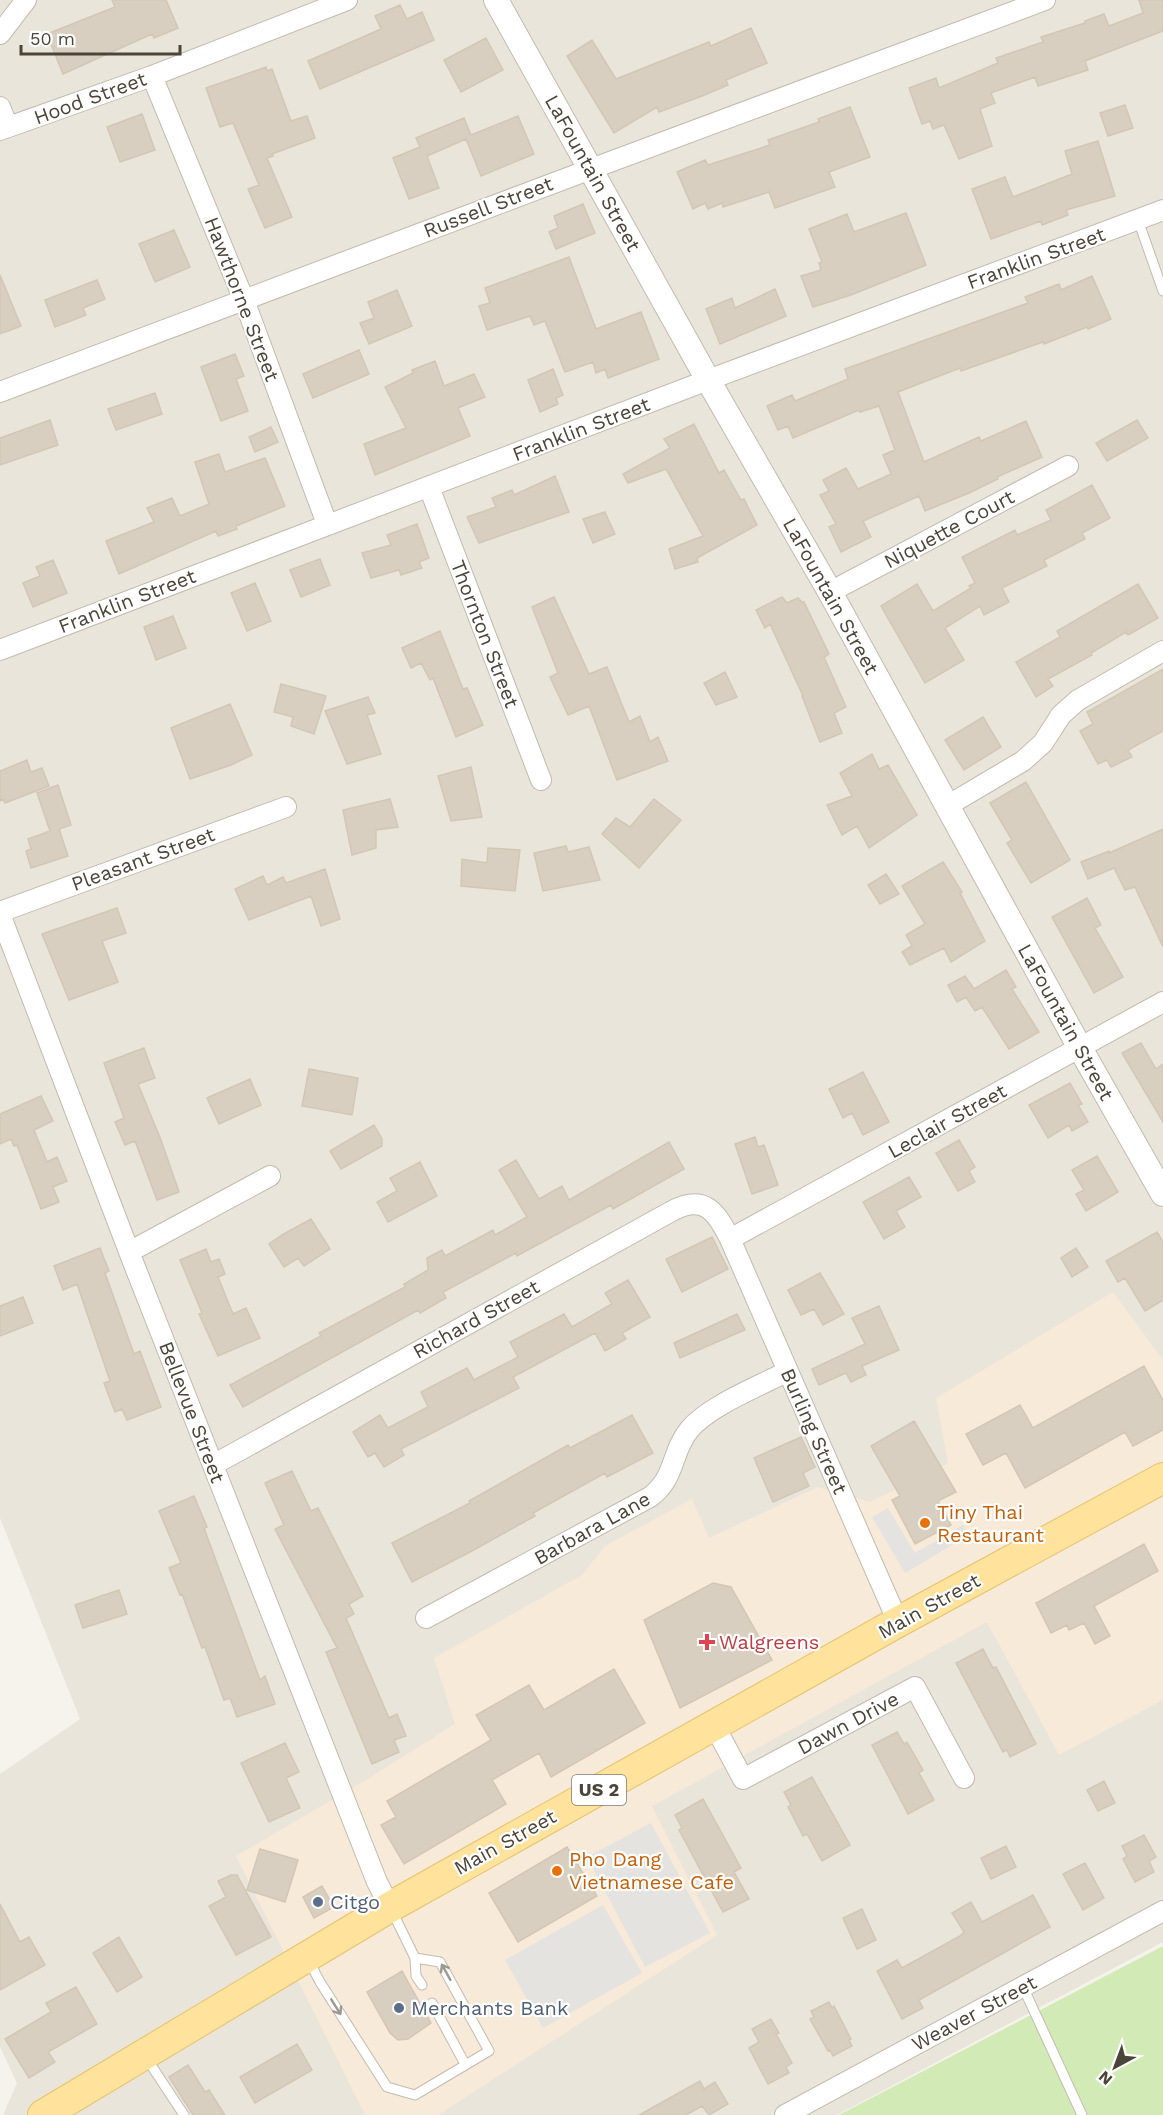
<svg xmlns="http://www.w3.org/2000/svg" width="1163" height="2115" font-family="'Work Sans',sans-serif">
	<rect width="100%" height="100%" fill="#f6f3ec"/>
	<!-- residential -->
	<path fill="#eae5da" d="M0 0H1163V1942L837 2115H3L17 2083 0 2047V1774L80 1719 0 1518Z"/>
	<!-- commercial -->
	<path fill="#f7ead8" d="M1113 1292 1163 1360V1700L1059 1755 987 1622 652 1806 717 1935 438 2115H365L236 1856 361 1783 455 1724 434 1658 582 1575 605 1546 692 1499 709 1538 818 1487 870 1502 948 1463 936 1398Z"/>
	<!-- green -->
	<path fill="#d2eab5" d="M1163 1946V2115H839Z"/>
	<!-- parking -->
	<path fill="#e5e3e0" d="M888 1508 915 1553 963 1525 969 1535 905 1573 872 1517Z
		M651 1823 710 1933 645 1967 587 1857Z
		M603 1905 642 1973 543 2028 505 1960Z"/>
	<!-- building -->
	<path fill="#d8cfc1" stroke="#d3c7b4" stroke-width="1.5" d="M112 0H166L178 28 154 38 152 34 63 74 47 34 115 7Z
		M1139 0H1163V31L1085 61 1088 70 1038 86 1035 77 991 93 995 103 980 109 992 146 959 159 944 125 933 129 930 121 922 124 909 88 936 78 939 88 998 63 996 58 1043 42 1041 37 1085 23V21L1104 14 1109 26 1143 13Z
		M400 5 407 19 422 12 434 40 320 89 308 61 381 29 375 16Z
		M751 28 767 63 726 80 728 85 702 96 659 112 657 107 614 133 567 56 592 40 616 79 709 42 711 46Z
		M486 38 503 70 461 92 444 60Z
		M266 67 267 71 272 69 291 121 307 116 315 138 272 154 273 156 267 158 292 217 265 228 248 189 259 185 233 123 220 127 206 88Z
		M1125 105 1133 128 1108 136 1100 113Z
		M850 107 870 157 829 172 835 187 775 208 769 192 723 207 722 203 708 209 705 203 693 209 677 172 705 160 708 165 770 145 768 140 819 122 818 119Z
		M142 114 155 150 120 162 107 127Z
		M518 116 534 154 481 176 466 139 427 156 439 188 409 199 393 158 420 147 416 138 464 118 471 135Z
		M1098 141 1115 196 1066 210 1068 215 1042 225 1041 221 991 239 972 189 1005 177 1013 197 1072 174 1065 151Z
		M583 204 595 233 556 249 549 232 558 228 554 216Z
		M906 213 926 265 851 295 813 307 801 276 821 270 819 263 822 262 809 229 847 214 854 232Z
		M174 230 190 267 155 282 139 244Z
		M569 257 596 329 641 312 659 359 608 378 605 369 596 373 593 362 565 372 545 321 534 325 530 316 487 330 479 306 490 303 485 288Z
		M0 275 21 326 0 334Z
		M1092 276 1111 319 1088 329 1087 327 1044 344 1043 342 961 371 960 368 898 392 924 462 979 437 981 441 1026 421 1042 457 997 477 998 479 969 493 925 511 919 496 863 521 871 537 841 552 829 527 836 524 820 495 829 491 823 480 846 468 858 489 891 474 883 455 895 450 879 406 860 412 859 410 793 438 788 426 778 430 767 406 792 395 795 401 848 379 845 369 1028 303 1025 297 1059 284 1061 290Z
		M97 280 105 299 83 308 86 315 55 327 45 300Z
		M775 289 786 316 720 344 706 309 732 298 735 308Z
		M397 290 412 326 369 344 360 323 374 318 368 302Z
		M359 350 369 374 313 398 303 374Z
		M235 354 244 376 236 379 248 411 221 421 201 367Z
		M435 361 444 386 474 374 485 397 458 408 470 436 375 475 364 444 406 428 385 387 413 373 412 370Z
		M553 369 563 395 556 398 558 404 540 412 528 380Z
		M155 393 162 414 116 430 108 409Z
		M50 420 58 445 0 465V438Z
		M1137 420 1148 438 1107 461 1096 443Z
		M694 424 719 473 724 470 741 500 744 499 757 525 697 558 698 562 675 569 669 549 703 536 666 469 628 483 623 474 670 448 664 439Z
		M271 427 278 442 255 452 249 437Z
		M219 454 225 472 265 458 285 506 236 526 237 529 218 536 216 531 119 574 106 541 154 522 147 508 172 498 180 516 209 504 195 462Z
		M555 476 569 512 479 543 467 517 496 507 492 498 512 490 514 495Z
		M1092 485 1110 518 1082 533 1085 539 1044 560 1047 566 1002 588 1009 602 984 615 980 606 945 628 964 660 925 683 881 606 917 584 933 611 971 588 969 586 975 583 962 557 1015 530 1017 535 1051 520 1046 510Z
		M605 512 615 534 593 543 583 519Z
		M417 524 429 558 419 562 422 568 401 575 399 570 371 578 362 553 391 545 387 535Z
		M320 559 330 585 301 597 290 570Z
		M53 560 67 593 33 607 23 583 40 576 36 567Z
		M255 583 271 621 247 631 231 593Z
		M1138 584 1158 618 1128 635 1126 632 1091 653 1092 655 1048 679 1053 686 1036 697 1016 662 1060 637 1057 631Z
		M554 597 589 674 607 667 629 722 640 716 650 742 658 737 668 761 617 780 589 706 568 715 550 677 558 673 532 607Z
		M782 597 787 603 798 598 802 602H804L829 654 824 657 846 707 834 713 842 733 820 742 802 696H803L770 624 765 628 756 610Z
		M173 616 186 648 156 660 144 627Z
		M440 631 463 689 467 688 483 725 456 737 433 678 430 680 421 663 411 668 402 648Z
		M1163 669V731L1128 750 1132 757 1111 767 1107 760 1098 764 1080 731 1093 724 1087 712Z
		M725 672 737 697 716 705 704 683Z
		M281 684 326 696 314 734 291 726 293 717 274 712Z
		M368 697 375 713 367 715 381 754 347 764 325 711Z
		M230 704 252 755 231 765 190 779 171 728Z
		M983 717 1001 747 964 770 945 740Z
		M872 754 879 769 888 765 917 815 869 848 857 826 842 835 827 805 852 796 840 773Z
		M27 760 31 772 42 768 49 786 5 803 3 799 0 801V771Z
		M471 767 482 817 451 821 438 776Z
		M1026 782 1070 860 1031 883 1007 843 1012 840 990 803Z
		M58 785 71 825 59 829 68 856 31 868 26 851 31 849 28 839 50 831 37 793Z
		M390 799 398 827 376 830V848L352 855 343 810Z
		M654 799 681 820 639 868 602 834 616 818 630 827Z
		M1163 829V947L1135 887 1125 890 1114 868 1088 879 1081 862 1109 851V853Z
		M566 846 568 852 589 847 600 880 543 891 534 853Z
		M488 848 520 850 515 891 461 886 462 859 487 863Z
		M943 862 962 892 960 893 985 941 951 962 944 948 910 965 902 952 912 946 906 935 925 924 902 886Z
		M325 869 340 919 321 926 311 896 249 920 235 889 263 876 267 885 283 877 286 883Z
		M886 874 899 894 880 904 868 885Z
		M1087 898 1101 925 1095 928 1123 977 1094 993 1052 917Z
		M117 908 126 933 102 941 118 982 69 1000 42 934Z
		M1006 970 1016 987 1012 989 1039 1032 1009 1049 982 1007 975 1011 966 997 957 1002 948 985 965 976 974 989Z
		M1141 1043 1156 1069 1163 1064V1122L1122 1053Z
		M144 1048 155 1078 138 1084 161 1140 179 1192 157 1200 135 1141 125 1145 115 1122 124 1118 104 1063Z
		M309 1069 358 1078 352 1115 302 1106Z
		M863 1072 889 1122 863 1135 852 1113 843 1118 829 1089Z
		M250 1079 261 1105 219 1124 207 1098Z
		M1070 1083 1082 1104 1078 1105 1088 1122 1072 1131 1069 1125 1048 1138 1029 1105Z
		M41 1096 53 1121 34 1130 47 1162 57 1157 67 1181 53 1187 59 1202 41 1209 17 1145 14 1146 11 1139 0 1144V1114Z
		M374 1125 382 1139V1146L341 1169 330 1151Z
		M755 1137 758 1147 764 1145 778 1185 752 1194 735 1144Z
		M959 1140 975 1167 969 1171 975 1182 958 1191 936 1153Z
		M669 1142 684 1169 613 1209 611 1205 517 1256 516 1253 443 1292 446 1298 420 1313 418 1310 243 1407 230 1385 321 1336 319 1333 405 1287 404 1284 428 1270 427 1258 442 1250 445 1256 493 1230 495 1235 527 1217 499 1170 516 1160 539 1199 562 1186 569 1200Z
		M1097 1156 1118 1192 1086 1211 1076 1194 1084 1190 1072 1170Z
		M420 1162 437 1196 388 1222 377 1202 397 1191 390 1178Z
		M909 1177 921 1197 896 1211 905 1227 884 1239 863 1202Z
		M311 1219 330 1249 304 1266 298 1258 284 1267 269 1244 282 1235Z
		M1157 1232 1163 1242V1300L1145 1311 1125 1278 1118 1282 1106 1261Z
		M712 1237 728 1269 682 1292 666 1259Z
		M100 1248 109 1271 105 1273 134 1354 140 1351 161 1407 127 1420 122 1409 115 1412 104 1383 110 1381 77 1284 63 1290 54 1266Z
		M1076 1248 1088 1267 1072 1277 1061 1258Z
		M206 1249 211 1262 219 1259 225 1274 218 1277 233 1314 246 1308 260 1338 218 1356 199 1314 202 1313 180 1260Z
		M820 1273 844 1314 823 1325 814 1309 801 1315 788 1290Z
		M628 1280 650 1317 622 1333 626 1339 605 1351 595 1333 513 1377 519 1388 401 1449 404 1455 384 1467 375 1453 368 1457 353 1432 380 1415 388 1428 428 1407 421 1392 467 1368 474 1380 518 1357 510 1342 564 1314 572 1327 612 1304 605 1293Z
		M23 1297 33 1323 0 1336V1306Z
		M879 1306 899 1350 862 1366 866 1375 851 1382 846 1373 819 1385 812 1369 865 1344 852 1318Z
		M737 1314 745 1330 680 1358 674 1343Z
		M1144 1366 1163 1400V1430L1133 1446 1125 1432 1025 1488 1006 1453 983 1465 966 1434 1020 1405 1033 1428Z
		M632 1415 653 1453 607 1477 605 1473 533 1513 535 1516 470 1552 412 1582 392 1543 470 1503 469 1501 568 1445 570 1448Z
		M914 1421 956 1492 938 1501 951 1525 915 1544 892 1500 900 1496 871 1446Z
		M801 1437 815 1467 803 1473 809 1486 773 1502 754 1458Z
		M292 1471 311 1511 318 1508 363 1596 349 1604 354 1614 346 1618 389 1718 397 1714 406 1736 394 1740 399 1752 372 1764 326 1652 337 1648 275 1529 284 1525 265 1483Z
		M194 1496 207 1527 204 1528 260 1680 265 1676 275 1704 237 1717 230 1698 224 1700 205 1647 202 1648 182 1594 180 1595 169 1568 181 1563 159 1511Z
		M1144 1544 1158 1571 1094 1606 1110 1636 1095 1644 1084 1623 1069 1630 1067 1625 1051 1633 1036 1603Z
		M713 1583 731 1587 772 1660 680 1708 644 1620Z
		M119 1590 127 1614 83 1628 75 1605Z
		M983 1649 993 1668 996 1667 1036 1744 1010 1757 1007 1750 1003 1752 956 1663Z
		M614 1669 645 1723 551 1777 539 1753 492 1780 506 1804 404 1864 381 1825 396 1817 387 1801 491 1740 476 1715 529 1685 544 1710Z
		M897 1732 904 1744 907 1742 923 1770 919 1773 934 1800 908 1814 872 1745Z
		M285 1743 299 1772 286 1778 300 1808 269 1822 241 1763Z
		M812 1777 850 1845 822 1861 807 1834 803 1836 788 1807 791 1805 784 1792Z
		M1104 1781 1115 1803 1098 1811 1087 1790Z
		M703 1799 741 1868 734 1872 749 1899 723 1912 679 1830 682 1828 675 1815Z
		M1144 1835 1156 1857 1149 1861 1154 1872 1135 1882 1123 1859 1127 1856 1122 1846Z
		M1006 1846 1016 1867 991 1879 981 1858Z
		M567 1847 597 1896 518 1942 489 1893Z
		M260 1849 298 1860 285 1902 247 1890Z
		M1085 1863 1104 1898 1083 1910 1063 1874Z
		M231 1875H237L271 1937 236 1955 209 1906 226 1897 218 1881Z
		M322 1886 334 1907 314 1918 303 1897Z
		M1033 1895 1050 1927 919 2000 923 2008 902 2019 877 1971 897 1960 902 1968 960 1936 964 1932 952 1913 971 1902 982 1922Z
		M0 1904 20 1942 29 1937 45 1965 0 1990Z
		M862 1909 876 1940 857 1949 843 1918Z
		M119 1937 142 1977 117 1992 93 1953Z
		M402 1971 431 2023 408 2039 398 2040 390 2033 367 1992Z
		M76 1987 97 2024 48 2052 55 2062 29 2078 5 2039 51 2012 46 2003Z
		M829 2002 832 2008 834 2006 851 2039 849 2040 852 2046 833 2056 830 2050 828 2051 810 2019 814 2017 811 2011Z
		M771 2019 779 2033 776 2034 792 2063 786 2067 789 2073 768 2084 749 2048 759 2042 752 2029Z
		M297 2044 312 2070 255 2103 240 2077Z
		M188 2065 205 2092 209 2090 225 2115H193L169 2077Z
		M700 2081 704 2089 715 2082 728 2104 709 2115 702 2106 686 2115H639Z"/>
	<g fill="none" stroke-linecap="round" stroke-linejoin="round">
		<!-- service casing -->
		<g stroke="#c2bbae" stroke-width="11">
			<path id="service" d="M1138 220 1163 291
				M415 1958 416 1976 422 1985
				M309 1961 320 1982 387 2087 415 2095 489 2051 440 1962 415 1958 392 1911
				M1023 1987 1082 2115
				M432 2003 465 2064
				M147 2059 184 2115"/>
		</g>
		<!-- minor casing -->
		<g stroke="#c2bbae" stroke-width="22">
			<path id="minor" d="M0 34 26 0
				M152 76 244 300 327 524
				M0 107 8 127
				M0 130 152 76 347 0
				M0 392 591 169 1045 0
				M429 487 541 780
				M830 592 1068 466
				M0 650 708 380 1163 210
				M947 806 1023 761 1043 743 1061 715 1078 700 1163 651
				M0 912 286 807
				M0 914 133 1262 377 1882 390 1907
				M730 1239 1163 1002
				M129 1252 270 1176
				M213 1465 672 1211C704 1194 716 1211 730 1239L898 1622
				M426 1618 650 1497C676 1478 671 1452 689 1430 708 1406 760 1386 788 1371
				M714 1725 743 1779 915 1687 964 1778
				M785 2115 1163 1911"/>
		</g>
		<!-- tertiary casing -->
		<g stroke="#c2bbae" stroke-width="26">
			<path id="tertiary" d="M496 0 708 380 830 592 1080 1048 1163 1194"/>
		</g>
		<!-- primary casing -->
		<g stroke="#e6c16a" stroke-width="32">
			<path id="primary" d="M43 2115 390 1907 898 1622 1163 1478"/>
		</g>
		<!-- service -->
		<use href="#service" stroke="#fff" stroke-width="9"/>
		<!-- minor -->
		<use href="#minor" stroke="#fff" stroke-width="20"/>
		<!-- tertiary -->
		<use href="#tertiary" stroke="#fff" stroke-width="24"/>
		<!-- primary -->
		<use href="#primary" stroke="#ffe39c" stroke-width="30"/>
	</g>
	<!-- one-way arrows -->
	<defs><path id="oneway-shaft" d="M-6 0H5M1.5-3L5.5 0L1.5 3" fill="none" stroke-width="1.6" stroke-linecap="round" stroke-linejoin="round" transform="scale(1.5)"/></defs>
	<g stroke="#9c9892">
		<use href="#oneway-shaft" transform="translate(446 1972) rotate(-119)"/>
		<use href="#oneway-shaft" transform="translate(336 2007) rotate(58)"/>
	</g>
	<!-- markers -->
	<g fill="#e8710a" stroke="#fff" stroke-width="2">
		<circle cx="925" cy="1523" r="6"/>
		<circle cx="557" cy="1871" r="6"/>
	</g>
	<path fill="#e0444e" stroke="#fff" stroke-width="2" d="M704 1633h6v6h6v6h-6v6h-6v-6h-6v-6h6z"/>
	<g fill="#5c6f8a" stroke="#fff" stroke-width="2">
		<circle cx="318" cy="1902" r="6"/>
		<circle cx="399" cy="2008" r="6"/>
	</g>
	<g text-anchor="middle" stroke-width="4.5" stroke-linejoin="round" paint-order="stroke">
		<!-- shield labels -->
		<rect fill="#fff" stroke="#817c74" stroke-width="1.5" x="572" y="1775" width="54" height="30" rx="4.5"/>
		<g font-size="18" font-weight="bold" fill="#4b4439">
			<text x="599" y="1796">US 2</text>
		</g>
		<!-- street labels -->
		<g font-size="20" fill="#4b4439" stroke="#fff">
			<text transform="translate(90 98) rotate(-20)" y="7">Hood Street</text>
			<text transform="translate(593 173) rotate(61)" y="7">LaFountain Street</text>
			<text transform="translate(488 207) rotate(-21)" y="7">Russell Street</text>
			<text transform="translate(1036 258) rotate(-20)" y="7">Franklin Street</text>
			<text transform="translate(242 299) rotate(69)" y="7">Hawthorne Street</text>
			<text transform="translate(581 429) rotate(-21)" y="7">Franklin Street</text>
			<text transform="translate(949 529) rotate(-28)" y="7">Niquette Court</text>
			<text transform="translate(831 596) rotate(61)" y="7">LaFountain Street</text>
			<text transform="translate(127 601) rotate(-21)" y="7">Franklin Street</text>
			<text transform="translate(485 634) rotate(69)" y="7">Thornton Street</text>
			<text transform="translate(143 859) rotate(-20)" y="7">Pleasant Street</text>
			<text transform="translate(1066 1022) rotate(61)" y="7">LaFountain Street</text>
			<text transform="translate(947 1121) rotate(-29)" y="7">Leclair Street</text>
			<text transform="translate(476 1319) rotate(-29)" y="7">Richard Street</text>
			<text transform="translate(192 1412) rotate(69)" y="7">Bellevue Street</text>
			<text transform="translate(814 1431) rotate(66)" y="7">Burling Street</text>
			<text transform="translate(592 1528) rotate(-29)" y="7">Barbara Lane</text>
			<text transform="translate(929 1606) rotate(-29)" y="7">Main Street</text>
			<text transform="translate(848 1723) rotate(-28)" y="7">Dawn Drive</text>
			<text transform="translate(505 1842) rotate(-29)" y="7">Main Street</text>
			<text transform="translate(974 2013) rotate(-28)" y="7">Weaver Street</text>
		</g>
		<!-- food labels -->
		<g font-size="20" fill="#c56008" stroke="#fff" text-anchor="start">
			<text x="937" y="1519">Tiny Thai<tspan x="937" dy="23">Restaurant</tspan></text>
			<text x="569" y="1866">Pho Dang<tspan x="569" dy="23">Vietnamese Cafe</tspan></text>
		</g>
		<!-- health labels -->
		<g font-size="20" fill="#be3a42" stroke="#fff" text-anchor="start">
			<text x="719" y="1649">Walgreens</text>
		</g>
		<!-- service labels -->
		<g font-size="20" fill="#4e5e75" stroke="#fff" text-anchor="start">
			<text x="330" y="1909">Citgo</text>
			<text x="411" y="2015">Merchants Bank</text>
		</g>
	</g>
	<!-- north arrow -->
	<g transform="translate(1115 2067) rotate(221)" stroke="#ffffff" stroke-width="4.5" paint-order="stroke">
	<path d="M0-4.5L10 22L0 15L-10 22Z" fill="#4b4439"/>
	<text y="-9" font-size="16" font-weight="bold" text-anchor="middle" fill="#4b4439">N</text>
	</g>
	<!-- scale -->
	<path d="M21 45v9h159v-9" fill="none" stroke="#4b4439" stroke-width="3"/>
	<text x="30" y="45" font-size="18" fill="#4b4439" stroke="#ffffff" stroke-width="4.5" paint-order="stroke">50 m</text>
</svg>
